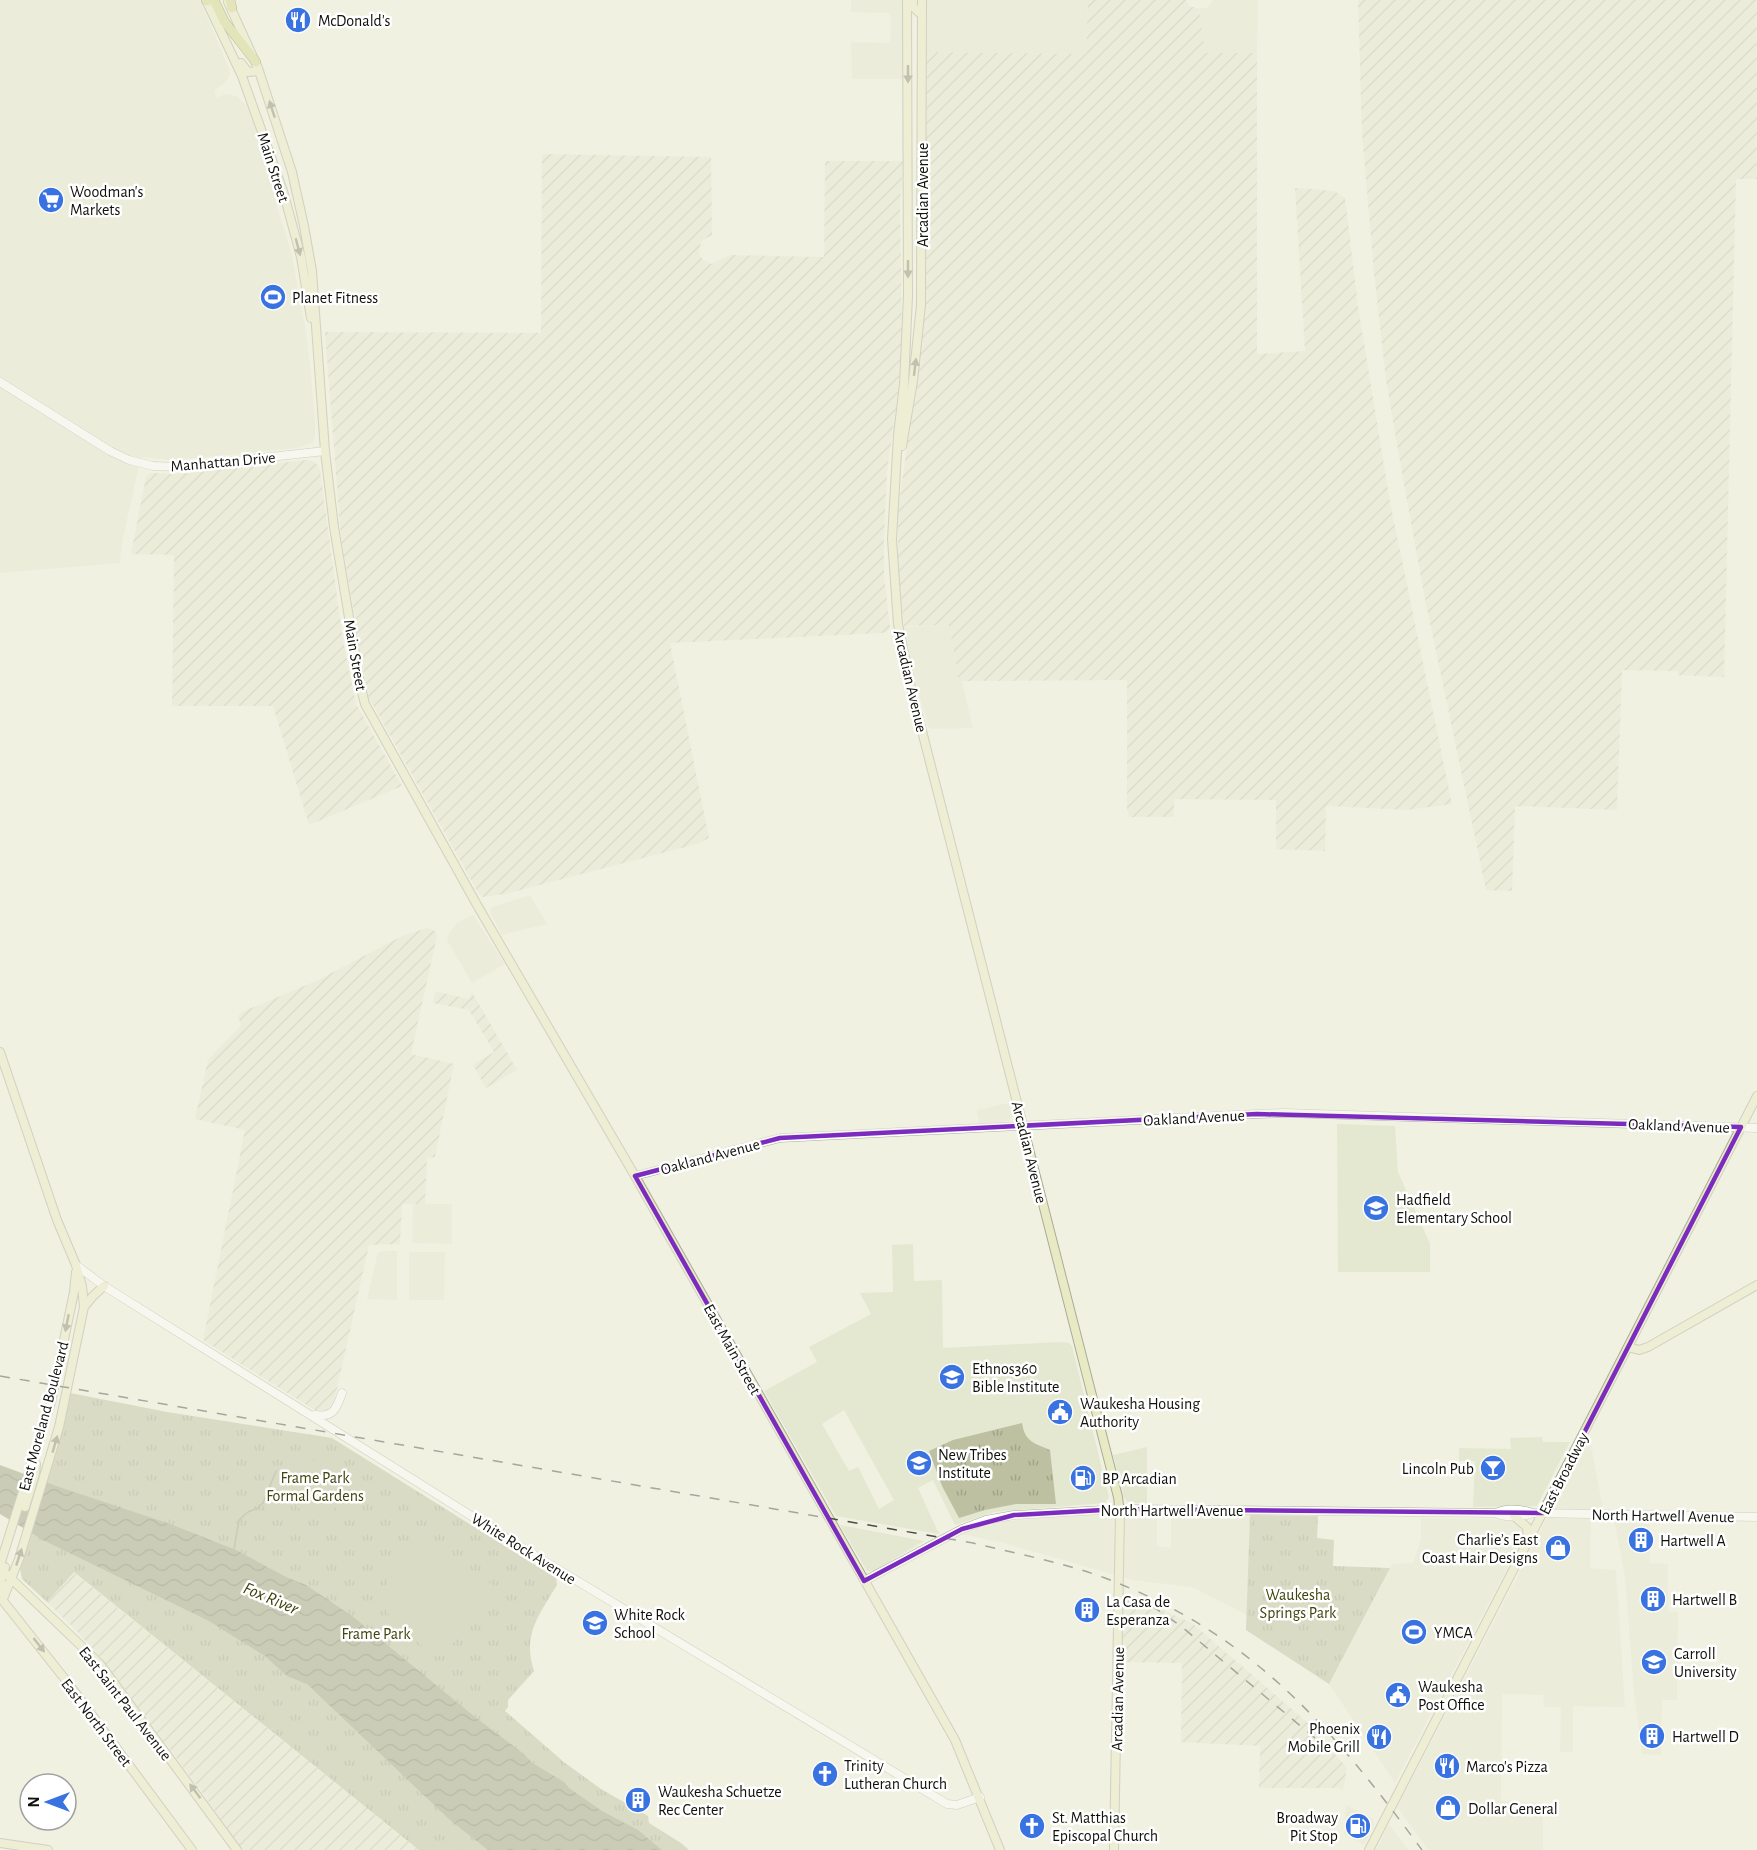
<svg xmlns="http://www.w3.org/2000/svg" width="1757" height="1850" font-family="'Alegreya Sans',sans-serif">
	<defs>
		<pattern id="industrial-furrows" width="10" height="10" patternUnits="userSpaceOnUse" patternTransform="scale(1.5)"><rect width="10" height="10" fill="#e5e8d0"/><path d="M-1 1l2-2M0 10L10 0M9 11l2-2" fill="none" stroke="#c3c6b1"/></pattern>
		<pattern id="park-tufts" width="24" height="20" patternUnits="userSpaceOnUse" patternTransform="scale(1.5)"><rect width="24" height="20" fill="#bdc0a1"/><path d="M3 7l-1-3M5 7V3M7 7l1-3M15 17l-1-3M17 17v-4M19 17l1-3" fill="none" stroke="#a1a489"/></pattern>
		<pattern id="water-waves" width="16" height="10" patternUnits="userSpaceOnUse" patternTransform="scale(1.5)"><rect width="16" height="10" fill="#9c9f80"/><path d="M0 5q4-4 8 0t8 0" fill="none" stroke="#7e8067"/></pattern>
	</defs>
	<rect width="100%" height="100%" fill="#f0f1e1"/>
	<!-- built -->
	<path fill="#e5e8d0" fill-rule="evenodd" d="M0 0H200L230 71V75L225 83 214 90 217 98 225 94 237 96 247 106 263 150 279 214 291 251 306 332 311 374 315 422V437L313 442 296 448 197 458 172 460 141 457 122 542 120 563 0 573Z
		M851 0H902L904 79H852L851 42 890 43 891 20 890 13 851 12Z
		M927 0H1088L1086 54 927 52Z
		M1213 0H1258L1257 53H1205L1199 9 1208 7Z
		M949 625 959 681H962L973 728 933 729 928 727 910 660 904 627Z
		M530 895 547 924 502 935 490 913V909L495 906Z
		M473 915 505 964 472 983 447 940 449 933 457 923Z
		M1009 1103 1012 1115 1009 1121 979 1123 977 1110Z
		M1337 1124 1395 1126 1398 1172 1430 1244V1272H1338Z
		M413 1204H452V1244L412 1243Z
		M913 1244 914 1281 942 1280 943 1348 1059 1342 1069 1343 1072 1346 1108 1493 1109 1497 1105 1503 994 1512 955 1525 933 1480 918 1488 939 1534 836 1516 764 1391 817 1362 809 1347 871 1314 860 1293 893 1292 892 1245ZM844 1410 894 1500 879 1509 858 1467 849 1471 822 1424Z
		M383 1251H397V1300L367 1299 377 1256 378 1253Z
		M409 1252H445L444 1300H409Z
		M1589 1434 1603 1510H1591L1590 1568 1616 1570 1625 1707 1573 1706V1752H1560L1561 1707H1544L1543 1695 1502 1694 1501 1801 1543 1803V1850H1428L1397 1807 1511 1589Z
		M1542 1437 1543 1442H1570L1537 1506 1473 1507 1475 1461H1459V1448L1511 1449 1510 1438Z
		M1147 1447V1504L1128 1502 1124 1498 1113 1455Z
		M1106 1514 1129 1517 1157 1516V1546L1171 1548V1514L1250 1515 1247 1615 1192 1587 1133 1580 1004 1543 961 1534 980 1527 1007 1521Z
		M1421 1518 1515 1520 1523 1525 1525 1534 1395 1783 1329 1684 1392 1564 1413 1563 1421 1540Z
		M1614 1519H1650V1563L1668 1564V1611L1678 1612 1677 1700H1662L1661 1755 1642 1754 1634 1692 1625 1577Z
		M840 1525 924 1541 874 1571H867Z
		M1346 1805 1373 1819 1374 1825 1364 1845 1344 1834Z
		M1389 1824 1408 1850H1376Z"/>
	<!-- industrial -->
	<path fill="url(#industrial-furrows)" d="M1088 0H1186L1189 6 1199 9 1205 53H1257V354L1305 351 1295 188 1334 191 1345 198 1358 306 1390 502 1452 804 1407 810 1326 806 1325 851 1276 849V800L1174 799V817H1129L1127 808V680L959 681 949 625 904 626 898 570V510L917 378 925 299 927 52 1086 54Z
		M1358 0H1757V179H1736L1724 677 1678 675V671L1622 670 1617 810 1515 806 1512 891 1486 890 1424 594 1400 462 1386 380 1374 273 1362 133Z
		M542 154 711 157 712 235 701 241 699 254 702 259 711 264 731 255 824 257 825 161H903L900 206 902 335 899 387 887 472 884 537V576L890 628 887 632 882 633 670 643 709 838 697 844 505 894 483 897 479 894 368 696 341 538 325 332 541 333Z
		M307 460 315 462 320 470 343 641 356 704 402 786 309 825 273 706H172L174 555 131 554 146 477 150 473 179 474Z
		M427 928 435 931 437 936 411 1054 454 1064 435 1157 427 1158 425 1204H402L400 1244 369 1245 333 1407 328 1411 318 1412 203 1340 245 1130 195 1119 208 1060 241 1025 238 1016 242 1012 318 980 402 936Z
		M435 991 469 999 472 992 517 1070 486 1088 473 1065 494 1052 469 1010 433 1003Z
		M73 1572 419 1850H242L207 1799 106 1664 75 1629 47 1602Z
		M1123 1593 1192 1623 1309 1724 1347 1768 1343 1791 1339 1788H1259L1260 1746 1181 1742 1182 1663 1122 1662Z"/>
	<!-- park -->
	<path fill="url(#park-tufts)" d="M70 1393 167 1412 332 1438 556 1578 557 1585C539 1615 522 1635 534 1671L508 1700V1707L505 1711 565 1763 601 1789 648 1816 649 1823 681 1843 689 1850H419L74 1572 47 1602 22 1579 20 1568Z
		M1022 1423C1025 1442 1034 1443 1050 1450L1056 1504H1016L985 1510 959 1518 942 1486 929 1451 953 1440Z
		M1250 1515 1318 1516 1317 1538 1334 1540 1333 1566 1390 1568 1329 1684 1246 1630Z"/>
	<!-- garden -->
	<path fill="#bdc0a1" d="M303 1459 331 1463 338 1467 337 1472H340L351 1480 349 1487 345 1488C335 1542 261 1507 303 1459Z
		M429 1539 494 1586 495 1592 444 1655 439 1656 398 1629 390 1621 385 1588 393 1572 415 1549Z"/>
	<!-- water -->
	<path fill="url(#water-waves)" d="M0 1465 59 1487 170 1524 236 1550 286 1577 306 1585 352 1616 475 1717 524 1754 531 1762 564 1782 569 1788 602 1811 638 1830 662 1850H488L450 1820 307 1684 287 1676 265 1656 209 1621 43 1540 0 1514Z"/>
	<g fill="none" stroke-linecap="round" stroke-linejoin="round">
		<!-- stream -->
		<path stroke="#9c9f80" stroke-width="1.5" d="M234 1549 239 1520 248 1512 258 1508 263 1503 276 1471"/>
		<!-- tertiary casing -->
		<g stroke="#a9ab9b" stroke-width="9">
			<path id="tertiary" d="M0 382 110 451 129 460 153 466 180 467 325 451
				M635 1176 780 1138 1257 1114 1285 1113 1757 1128
				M76 1265 104 1286 521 1547 947 1804 957 1805 980 1797
				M315 1415C333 1418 337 1408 342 1393
				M1496 1513C1505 1518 1523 1517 1533 1513
				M864 1581 962 1529 986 1520 1014 1515 1120 1509 1496 1513C1506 1508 1522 1509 1533 1513L1757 1517"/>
		</g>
		<!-- secondary casing -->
		<g stroke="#a9ab9b" stroke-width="10">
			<path id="secondary" d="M206 0 242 76 283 191 301 257 311 318
				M907 0 908 296 904 384 898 435 892 539 898 624 912 692 1118 1497 1120 1514 1114 1850
				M913 0V7L922 15
				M228 2 258 68 292 172 304 226 312 271 325 451 334 527 360 684 365 704 477 905 635 1176 955 1740 1000 1850
				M241 63 248 72 259 71
				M902 446 913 381 921 305 922 0
				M0 1052 57 1220 76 1265 82 1286 84 1307 59 1427 19 1559 3 1599
				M84 1307 93 1296 104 1286
				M1628 1347 1639 1350 1648 1347 1757 1285
				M25 1507 35 1474 36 1464
				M1514 1516 1527 1527 1528 1539
				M0 1565 51 1402 74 1292 76 1272
				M0 1568 100 1664 237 1850
				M0 1597 68 1683 192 1850
				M3 1599 1 1580 5 1567
				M0 1843 48 1850
				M1369 1850 1757 1096"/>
		</g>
		<!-- primary casing -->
		<g stroke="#7b7f2a" stroke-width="10">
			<path id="primary" d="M206 0 207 1
				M214 0 224 21 256 62
				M230 0 232 8"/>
		</g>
		<!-- tertiary -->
		<use href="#tertiary" stroke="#fff" stroke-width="8"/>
		<!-- secondary -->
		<use href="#secondary" stroke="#e8eac4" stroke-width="8"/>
		<!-- primary -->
		<use href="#primary" stroke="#d2d689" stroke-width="9"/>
		<!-- rail -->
		<path stroke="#4c4d44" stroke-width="1.5" stroke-dasharray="10 10" stroke-linecap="butt" d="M0 1376 973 1543C1017 1554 1062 1562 1105 1578 1252 1634 1331 1726 1422 1850
			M1152 1606 1182 1627 1322 1744"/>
	</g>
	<!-- one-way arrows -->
	<defs><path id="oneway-solid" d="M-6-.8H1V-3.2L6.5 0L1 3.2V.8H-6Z" transform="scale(1.5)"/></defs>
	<g fill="#878871">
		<use href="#oneway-solid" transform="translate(908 74) rotate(90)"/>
		<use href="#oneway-solid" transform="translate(272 109) rotate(-108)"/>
		<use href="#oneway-solid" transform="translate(298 247) rotate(75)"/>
		<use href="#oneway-solid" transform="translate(908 269) rotate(90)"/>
		<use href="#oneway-solid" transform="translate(915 367) rotate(-83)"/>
		<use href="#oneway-solid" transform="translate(67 1323) rotate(101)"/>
		<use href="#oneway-solid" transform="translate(55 1444) rotate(-74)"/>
		<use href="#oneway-solid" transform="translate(19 1557) rotate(-72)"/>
		<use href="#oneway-solid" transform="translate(39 1645) rotate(52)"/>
		<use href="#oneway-solid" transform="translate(195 1791) rotate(-127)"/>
	</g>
	<!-- marked area -->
	<path d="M0 0H1757V1850H0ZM1257 1114 1741 1127 1543 1513 1120 1509 1014 1515 962 1529 864 1581 635 1176 780 1138Z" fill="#f0f1e1" fill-opacity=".55" fill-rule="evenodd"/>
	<path fill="none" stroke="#7b2cbf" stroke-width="4.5" stroke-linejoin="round" d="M1257 1114 1741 1127 1543 1513 1120 1509 1014 1515 962 1529 864 1581 635 1176 780 1138Z"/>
	<!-- icons -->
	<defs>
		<g id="restaurant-disc" transform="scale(1.35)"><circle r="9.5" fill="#3972e1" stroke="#fff"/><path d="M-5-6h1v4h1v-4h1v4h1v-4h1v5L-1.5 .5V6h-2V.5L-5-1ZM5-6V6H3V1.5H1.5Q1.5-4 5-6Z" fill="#fff"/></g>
		<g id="supermarket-disc" transform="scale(1.35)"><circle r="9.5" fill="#3972e1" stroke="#fff"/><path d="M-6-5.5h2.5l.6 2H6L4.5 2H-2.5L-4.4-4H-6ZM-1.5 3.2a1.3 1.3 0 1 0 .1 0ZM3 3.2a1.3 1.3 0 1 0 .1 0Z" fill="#fff"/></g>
		<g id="stadium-disc" transform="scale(1.35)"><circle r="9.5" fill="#3972e1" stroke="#fff"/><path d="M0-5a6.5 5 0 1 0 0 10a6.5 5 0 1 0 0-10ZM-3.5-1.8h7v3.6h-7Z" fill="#fff"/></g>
		<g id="school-disc" transform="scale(1.35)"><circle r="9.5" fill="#3972e1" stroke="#fff"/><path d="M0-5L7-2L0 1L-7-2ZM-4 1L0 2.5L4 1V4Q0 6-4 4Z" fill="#fff"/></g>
		<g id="university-disc" transform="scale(1.35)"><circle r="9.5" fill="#3972e1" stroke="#fff"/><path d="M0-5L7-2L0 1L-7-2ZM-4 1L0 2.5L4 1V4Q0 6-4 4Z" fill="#fff"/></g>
		<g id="civic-disc" transform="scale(1.35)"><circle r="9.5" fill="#3972e1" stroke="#fff"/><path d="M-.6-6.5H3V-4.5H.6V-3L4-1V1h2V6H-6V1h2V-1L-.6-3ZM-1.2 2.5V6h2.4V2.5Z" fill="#fff"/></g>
		<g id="bar-disc" transform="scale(1.35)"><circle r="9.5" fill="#3972e1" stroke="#fff"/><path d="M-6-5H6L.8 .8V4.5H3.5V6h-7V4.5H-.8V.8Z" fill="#fff"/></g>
		<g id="fuel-disc" transform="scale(1.35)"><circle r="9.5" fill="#3972e1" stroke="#fff"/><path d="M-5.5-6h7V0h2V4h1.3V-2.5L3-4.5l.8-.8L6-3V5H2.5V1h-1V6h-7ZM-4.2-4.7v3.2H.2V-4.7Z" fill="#fff"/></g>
		<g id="building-disc" transform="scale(1.35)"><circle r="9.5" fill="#3972e1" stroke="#fff"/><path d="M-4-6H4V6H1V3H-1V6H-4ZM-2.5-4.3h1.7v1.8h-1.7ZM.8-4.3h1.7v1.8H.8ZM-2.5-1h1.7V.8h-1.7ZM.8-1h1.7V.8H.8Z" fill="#fff"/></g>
		<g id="shop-disc" transform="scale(1.35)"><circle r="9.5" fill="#3972e1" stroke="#fff"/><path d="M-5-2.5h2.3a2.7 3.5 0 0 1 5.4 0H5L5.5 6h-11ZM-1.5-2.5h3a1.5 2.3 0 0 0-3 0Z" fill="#fff"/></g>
		<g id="church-disc" transform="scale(1.35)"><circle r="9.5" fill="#3972e1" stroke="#fff"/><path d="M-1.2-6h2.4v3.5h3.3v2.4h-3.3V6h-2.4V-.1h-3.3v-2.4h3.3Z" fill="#fff"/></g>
	</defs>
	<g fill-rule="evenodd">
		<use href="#restaurant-disc" x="298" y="20"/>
		<use href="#supermarket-disc" x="51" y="200"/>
		<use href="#stadium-disc" x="273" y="297"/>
		<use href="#school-disc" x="1376" y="1208"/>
		<use href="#university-disc" x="952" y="1377"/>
		<use href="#civic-disc" x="1060" y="1412"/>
		<use href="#school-disc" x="919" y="1463"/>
		<use href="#bar-disc" x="1493" y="1468"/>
		<use href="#fuel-disc" x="1083" y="1478"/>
		<use href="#building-disc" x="1641" y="1540"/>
		<use href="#shop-disc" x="1558" y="1548"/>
		<use href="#building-disc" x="1653" y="1599"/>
		<use href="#building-disc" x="1087" y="1610"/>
		<use href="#school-disc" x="595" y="1623"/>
		<use href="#stadium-disc" x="1414" y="1632"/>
		<use href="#university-disc" x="1654" y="1662"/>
		<use href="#civic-disc" x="1398" y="1695"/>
		<use href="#building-disc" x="1652" y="1736"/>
		<use href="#restaurant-disc" x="1379" y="1737"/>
		<use href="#restaurant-disc" x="1447" y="1766"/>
		<use href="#church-disc" x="825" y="1774"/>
		<use href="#building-disc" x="638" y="1800"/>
		<use href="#shop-disc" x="1448" y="1808"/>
		<use href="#church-disc" x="1032" y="1826"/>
		<use href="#fuel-disc" x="1358" y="1826"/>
	</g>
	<g text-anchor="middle" stroke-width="5" stroke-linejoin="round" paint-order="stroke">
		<!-- poi labels -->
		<g font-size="16" fill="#10110b" stroke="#fff" text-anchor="start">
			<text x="318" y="26">McDonald's</text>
			<text x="70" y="197">Woodman's<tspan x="70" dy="18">Markets</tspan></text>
			<text x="292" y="303">Planet Fitness</text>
			<text x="1396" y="1205">Hadfield<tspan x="1396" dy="18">Elementary School</tspan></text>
			<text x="972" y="1374">Ethnos360<tspan x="972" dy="18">Bible Institute</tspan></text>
			<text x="1080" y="1409">Waukesha Housing<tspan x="1080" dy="18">Authority</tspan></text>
			<text x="938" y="1460">New Tribes<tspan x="938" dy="18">Institute</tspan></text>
			<text x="1474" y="1474" text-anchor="end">Lincoln Pub</text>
			<text x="1102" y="1484">BP Arcadian</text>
			<text x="1538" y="1545" text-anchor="end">Charlie’s East<tspan x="1538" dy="18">Coast Hair Designs</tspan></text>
			<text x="1660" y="1546">Hartwell A</text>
			<text x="1672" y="1605">Hartwell B</text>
			<text x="1106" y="1607">La Casa de<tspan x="1106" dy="18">Esperanza</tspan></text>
			<text x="614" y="1620">White Rock<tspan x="614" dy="18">School</tspan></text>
			<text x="1434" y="1638">YMCA</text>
			<text x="1674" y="1659">Carroll<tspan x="1674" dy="18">University</tspan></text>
			<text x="1418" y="1692">Waukesha<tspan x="1418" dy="18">Post Office</tspan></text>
			<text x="1360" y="1734" text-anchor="end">Phoenix<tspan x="1360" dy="18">Mobile Grill</tspan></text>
			<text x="1672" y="1742">Hartwell D</text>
			<text x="844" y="1771">Trinity<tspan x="844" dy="18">Lutheran Church</tspan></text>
			<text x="1466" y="1772">Marco's Pizza</text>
			<text x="658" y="1797">Waukesha Schuetze<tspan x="658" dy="18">Rec Center</tspan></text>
			<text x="1468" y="1814">Dollar General</text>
			<text x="1052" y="1823">St. Matthias<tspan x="1052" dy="18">Episcopal Church</tspan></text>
			<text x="1338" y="1823" text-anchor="end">Broadway<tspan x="1338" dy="18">Pit Stop</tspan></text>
		</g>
		<!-- street labels -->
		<g font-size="16" fill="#10110b" stroke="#fff">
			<text transform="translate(274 167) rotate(72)" y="6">Main Street</text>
			<text transform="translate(922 195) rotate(-90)" y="6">Arcadian Avenue</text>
			<text transform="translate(223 461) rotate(-5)" y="6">Manhattan Drive</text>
			<text transform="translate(356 655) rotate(80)" y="6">Main Street</text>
			<text transform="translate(911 681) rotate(77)" y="6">Arcadian Avenue</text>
			<text transform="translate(1194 1117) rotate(-3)" y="6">Oakland Avenue</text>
			<text transform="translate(1679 1125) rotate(2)" y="6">Oakland Avenue</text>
			<text transform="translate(1030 1152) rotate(76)" y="6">Arcadian Avenue</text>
			<text transform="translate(710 1156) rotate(-15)" y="6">Oakland Avenue</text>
			<text transform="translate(733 1349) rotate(61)" y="6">East Main Street</text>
			<text transform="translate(43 1416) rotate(-75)" y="6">East Moreland Boulevard</text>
			<text transform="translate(1563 1473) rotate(-63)" y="6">East Broadway</text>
			<text x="1172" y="1516">North Hartwell Avenue</text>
			<text transform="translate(1663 1515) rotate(1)" y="6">North Hartwell Avenue</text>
			<text transform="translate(524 1548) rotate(32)" y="6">White Rock Avenue</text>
			<text transform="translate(1117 1699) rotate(-89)" y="6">Arcadian Avenue</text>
			<text transform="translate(126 1703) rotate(52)" y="6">East Saint Paul Avenue</text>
			<text transform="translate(97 1722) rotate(53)" y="6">East North Street</text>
		</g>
		<!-- park labels -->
		<g font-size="16" fill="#41440d" stroke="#fff">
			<text x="315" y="1483">Frame Park<tspan x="315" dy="18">Formal Gardens</tspan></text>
			<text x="1298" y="1600">Waukesha<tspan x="1298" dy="18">Springs Park</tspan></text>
			<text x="376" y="1639">Frame Park</text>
		</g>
		<!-- water labels -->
		<g font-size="18" font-style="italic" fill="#41430d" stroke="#fff">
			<text transform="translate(271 1598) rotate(23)" y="6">Fox River</text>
		</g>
	</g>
	<!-- north arrow -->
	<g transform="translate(48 1802) rotate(270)"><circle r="28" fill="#ffffff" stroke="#9fa09d" stroke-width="1.5"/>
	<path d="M0-4.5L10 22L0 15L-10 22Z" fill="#3972e1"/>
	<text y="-9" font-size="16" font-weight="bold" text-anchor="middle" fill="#10110b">N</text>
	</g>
</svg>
